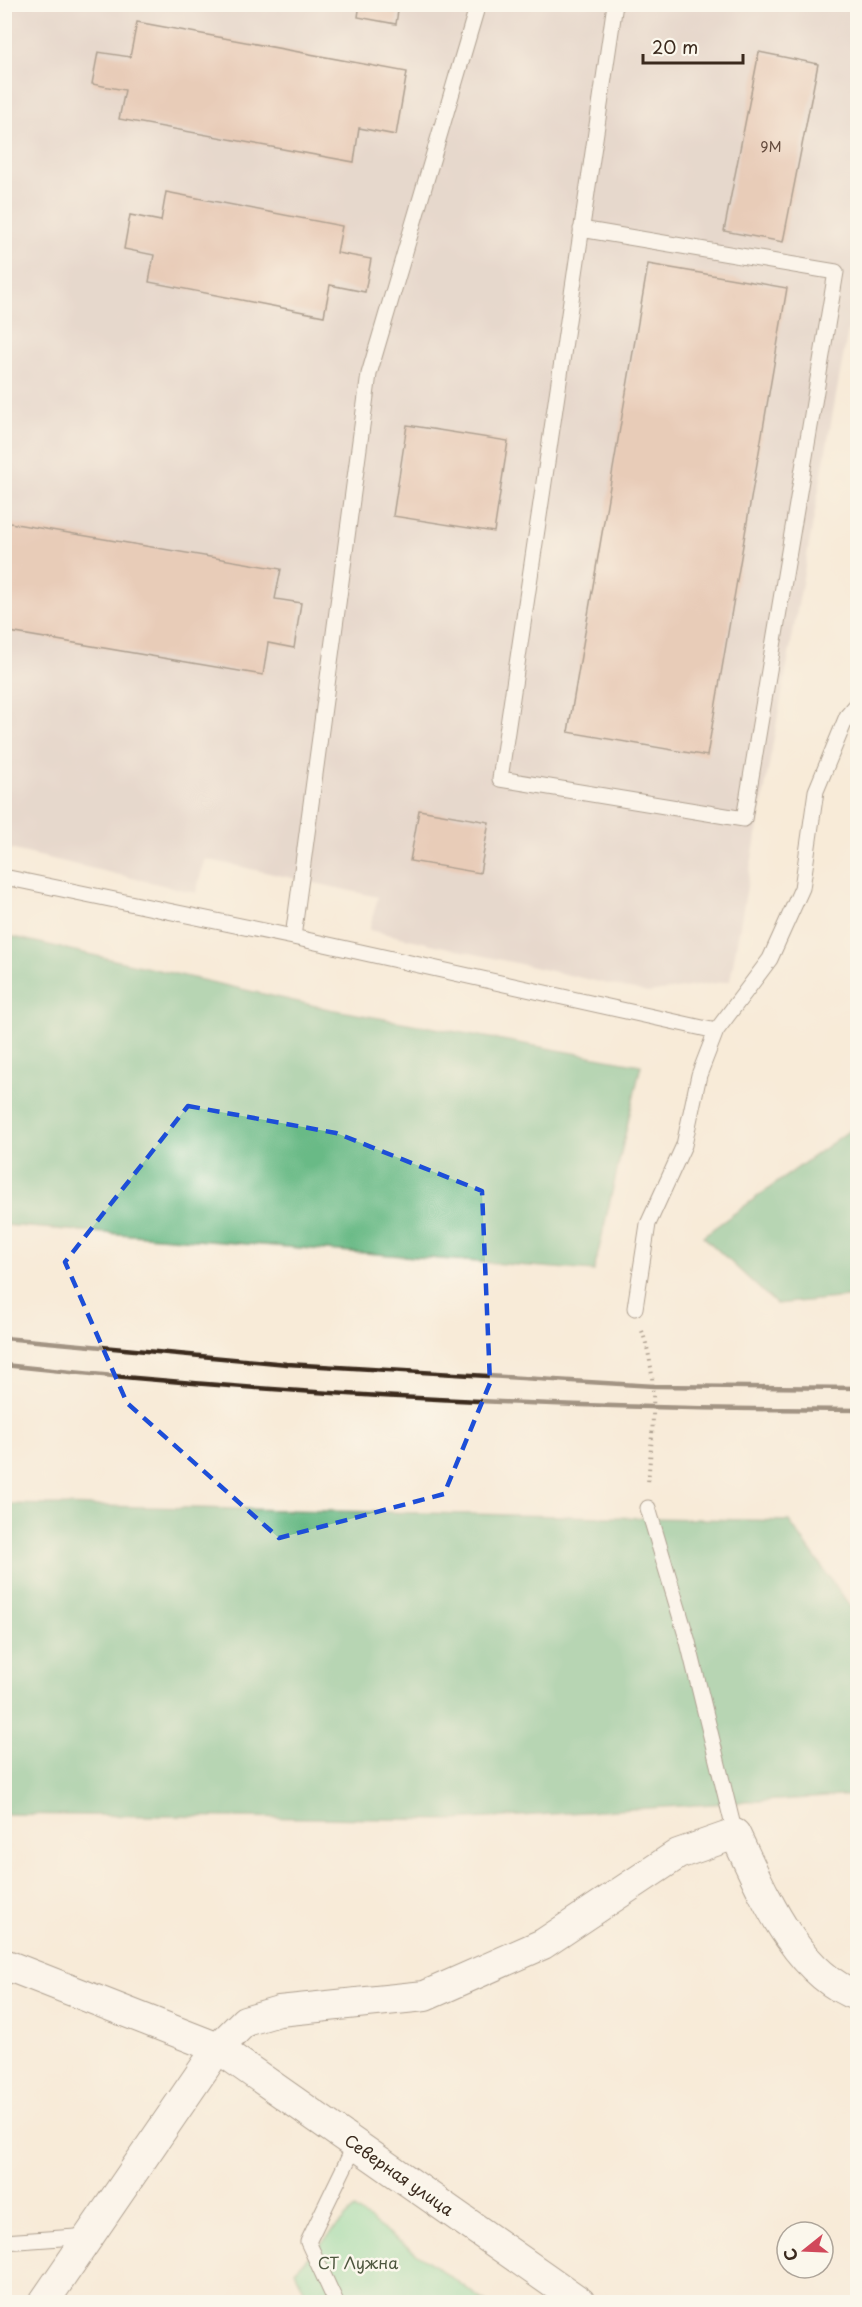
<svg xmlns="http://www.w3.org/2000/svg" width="862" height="2307" font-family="'Playpen Sans',sans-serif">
	<rect width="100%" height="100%" fill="#fbf7ec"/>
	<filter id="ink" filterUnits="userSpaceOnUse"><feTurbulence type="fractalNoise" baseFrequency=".0167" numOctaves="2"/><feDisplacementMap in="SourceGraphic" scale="12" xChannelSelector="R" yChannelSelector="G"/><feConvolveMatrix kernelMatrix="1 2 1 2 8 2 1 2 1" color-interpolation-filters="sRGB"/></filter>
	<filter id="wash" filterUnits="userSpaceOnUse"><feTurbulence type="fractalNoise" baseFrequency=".008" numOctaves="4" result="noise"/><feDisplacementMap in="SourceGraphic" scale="24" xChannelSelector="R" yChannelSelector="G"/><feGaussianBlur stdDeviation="1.35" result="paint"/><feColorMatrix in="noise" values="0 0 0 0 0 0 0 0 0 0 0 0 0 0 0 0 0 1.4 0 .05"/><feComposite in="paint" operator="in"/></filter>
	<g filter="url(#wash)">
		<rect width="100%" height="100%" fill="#f8ebd8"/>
		<!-- industrial -->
		<path fill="#d1c0bc" d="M5 5H857V280L730 981 648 993 369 930 378 897 205 859 196 893 5 848Z"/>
		<!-- green -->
		<path fill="#82da9f" stroke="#5e825e" stroke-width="1.5" d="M354 2209 486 2302H310L295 2271Z"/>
		<!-- forest -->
		<path fill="#69ba86" stroke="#527252" stroke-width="1.5" d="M5 935 329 1009 641 1065 594 1271 5 1225Z
			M857 1125V1296L776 1304 703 1236Z
			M5 1504 789 1521 857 1616V1795L455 1820 5 1814Z"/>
		<g id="blocks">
			<!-- building -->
			<path fill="#d6a691" d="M360 4H399L396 24 358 17Z
				M137 22 407 72 396 135 359 128 354 162 119 119 125 90 92 84 98 52 130 57Z
				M759 52 818 64 783 242 724 231Z
				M166 192 342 226 337 253 371 259 365 292 330 285 324 316 149 282 154 255 124 249 130 215 161 221Z
				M648 264 787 288 707 756 568 732Z
				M407 425 508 441 494 532 393 516Z
				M4 522 281 569 275 599 301 603 294 648 268 643 263 675 4 631Z
				M419 810 489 822 480 873 410 861Z"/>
		</g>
	</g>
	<g filter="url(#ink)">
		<use href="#blocks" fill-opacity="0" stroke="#57473a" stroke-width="1.5"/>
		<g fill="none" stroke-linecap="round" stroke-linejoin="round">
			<!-- service casing -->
			<g stroke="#57473a" stroke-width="17">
				<path id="service" d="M478 4 369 374 293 937 716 1031
					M581 229 836 272 744 819 500 779 615 4
					M4 877 293 937
					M635 1308 648 1224 684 1145 699 1075 716 1031 770 959 802 888 816 791 847 716 858 703
					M648 1508 688 1642 735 1834
					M4 2242 90 2236
					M336 2302 308 2242 355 2145"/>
			</g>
			<!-- minor casing -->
			<g stroke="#57473a" stroke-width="32">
				<path id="minor" d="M4 1964 218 2048 580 2302
					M44 2302 218 2048 245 2021 279 2011 425 1996 543 1944 678 1854 735 1834C762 1890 795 1974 858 1996"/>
			</g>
			<!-- path -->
			<path stroke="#57473a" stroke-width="4" stroke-dasharray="1.5 4.5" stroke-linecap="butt" d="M642 1331C660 1381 652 1431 648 1483"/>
			<!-- service -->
			<use href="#service" stroke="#fff" stroke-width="15"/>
			<!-- minor -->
			<use href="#minor" stroke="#fff" stroke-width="30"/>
			<!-- rail -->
			<path stroke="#3b2a1e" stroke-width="4.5" d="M4 1338 287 1364 654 1386 858 1388
				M4 1365C288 1396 573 1409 858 1410"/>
		</g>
	</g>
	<!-- marked area -->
	<path d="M0 0H862V2307H0ZM188 1106 336 1133 482 1191 490 1383 444 1494 279 1538 127 1403 65 1262Z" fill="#f8ebd8" fill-opacity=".55" fill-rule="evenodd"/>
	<path fill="none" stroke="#1d4ed8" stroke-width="4.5" stroke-dasharray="12 8" stroke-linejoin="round" d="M188 1106 336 1133 482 1191 490 1383 444 1494 279 1538 127 1403 65 1262Z"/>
	<g text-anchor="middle" stroke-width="5" stroke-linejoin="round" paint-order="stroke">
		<!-- number labels -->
		<g font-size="14" fill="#62493b">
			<text x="771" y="152">9М</text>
		</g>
		<!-- street labels -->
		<g font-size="16" fill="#3b2a1e" stroke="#fbf7ec">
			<text transform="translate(399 2175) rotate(35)" y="6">Северная улица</text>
		</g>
		<!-- park labels -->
		<g font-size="16" fill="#4d563e" stroke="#fbf7ec">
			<text x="358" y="2269">СТ Лужна</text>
		</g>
	</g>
	<!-- margin -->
	<rect width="862" height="2307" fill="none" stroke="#fbf7ec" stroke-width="24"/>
	<!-- north arrow -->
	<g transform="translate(805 2250) rotate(252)"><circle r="28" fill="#fbf7ec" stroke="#aea59a" stroke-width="1.5"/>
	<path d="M0-4.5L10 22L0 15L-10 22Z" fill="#d1495b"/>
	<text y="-9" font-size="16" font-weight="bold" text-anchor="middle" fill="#3b2a1e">С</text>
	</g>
	<!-- scale -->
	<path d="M643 54v9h100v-9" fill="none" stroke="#3b2a1e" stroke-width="3"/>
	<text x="652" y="54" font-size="18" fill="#3b2a1e" stroke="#fbf7ec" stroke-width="4.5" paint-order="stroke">20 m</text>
</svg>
